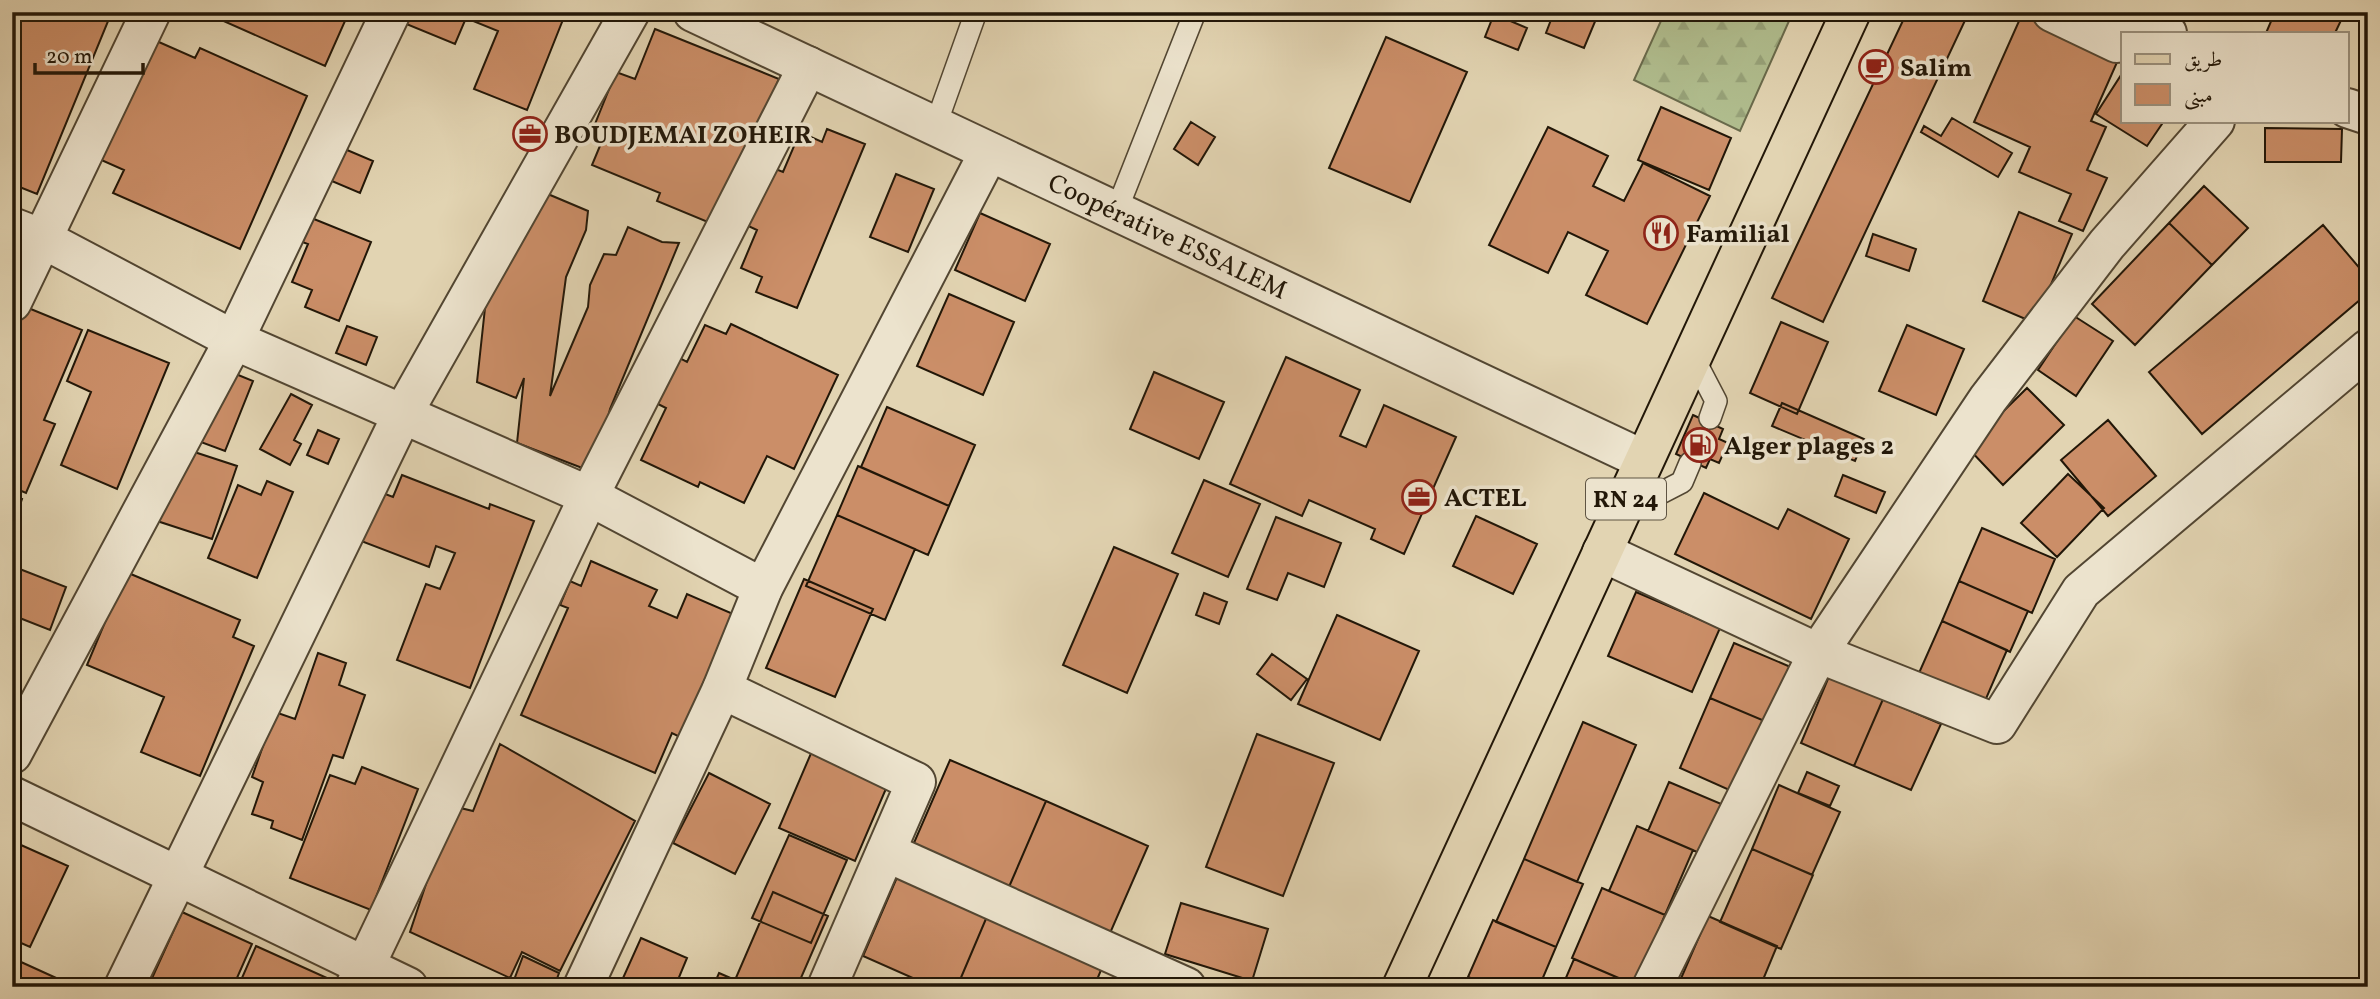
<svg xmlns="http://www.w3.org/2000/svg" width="2380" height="999" font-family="Vollkorn,Amiri,serif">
	<defs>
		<pattern id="forest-firs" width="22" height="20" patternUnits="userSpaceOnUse" patternTransform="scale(1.75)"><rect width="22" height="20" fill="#b0bd8e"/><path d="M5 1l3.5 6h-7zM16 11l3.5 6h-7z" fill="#97a279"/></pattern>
	</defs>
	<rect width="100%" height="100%" fill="#e2d4b2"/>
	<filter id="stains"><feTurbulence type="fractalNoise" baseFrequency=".00286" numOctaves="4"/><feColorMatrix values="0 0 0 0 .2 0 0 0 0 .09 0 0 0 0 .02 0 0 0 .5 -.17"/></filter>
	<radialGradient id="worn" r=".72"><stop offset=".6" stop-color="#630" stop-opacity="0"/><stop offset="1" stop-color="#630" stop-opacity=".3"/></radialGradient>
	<!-- forest -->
	<path fill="url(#forest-firs)" stroke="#696a4b" stroke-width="2" d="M1665 12H1793L1740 131 1634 80Z"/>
	<!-- building -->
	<path fill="#cb8e68" stroke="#221708" stroke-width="2" d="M12 12 111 14 37 194 12 184Z
		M222 12H349L325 66 219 19Z
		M403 12H566L527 110 474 89 498 31 466 18 455 44 399 21Z
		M1554 12H1599L1584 48 1546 33Z
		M1907 12H1969L1823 322 1772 298Z
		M2023 12H2035L2122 51 2091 121 2106 127 2087 170 2107 178 2083 231 2059 221 2071 194 2019 172 2030 147 1974 122Z
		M2062 12H2126L2112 38Z
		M2275 12H2345L2335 33H2266Z
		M1494 14 1527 28 1518 50 1485 37Z
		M655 29 779 79 715 225 657 201 660 193 592 165 607 129 595 124 616 72 635 79Z
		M1386 37 1467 72 1410 202 1329 168Z
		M152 39 195 58 200 48 307 96 240 249 113 193 124 170 99 159Z
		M2123 72V121H2164L2147 146 2096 114Z
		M1661 107 1731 138 1709 190 1638 160Z
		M1952 118 2012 153 1998 177 1921 132 1924 126 1941 136Z
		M1191 122 1215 137 1198 165 1174 149Z
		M1548 127 1608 156 1593 186 1624 201 1643 163 1710 196 1647 324 1586 295 1608 251 1568 232 1548 273 1489 245Z
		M2265 128 2342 129 2341 162H2265Z
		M827 129 865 144 797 308 756 292 762 277 741 268 757 230 744 224 768 166 783 172 800 132 822 142Z
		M340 147 373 161 360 193 327 179Z
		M896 174 934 189 908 252 870 237Z
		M2204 186 2248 228 2212 265 2169 223Z
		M536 189 588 211 586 230 566 277 550 396 588 307 590 285 604 254 616 255 628 227 662 242 679 243 610 409 601 447 590 471 517 443 524 378 516 398 477 382 485 308Z
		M2019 212 2072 234 2035 323 1983 301Z
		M980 213 1050 244 1025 301 955 270Z
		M304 215 371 242 339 321 305 307 312 290 292 282 308 244 294 239Z
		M2169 223 2212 265 2135 345 2092 304Z
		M2323 225 2368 278V293L2202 434 2149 372Z
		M1873 234 1916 249 1909 271 1866 256Z
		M949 294 1014 322 983 395 917 366Z
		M21 305 82 330 44 420 55 424 26 493 12 487V327Z
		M2074 316 2113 341 2076 396 2038 370Z
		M1781 322 1828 342 1797 414 1750 393Z
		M731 324 838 375 794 469 767 456 744 503 700 482 698 487 641 460 666 408 650 400 672 354 687 362 705 325 726 334Z
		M1907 325 1964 349 1936 415 1879 391Z
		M347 326 377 337 366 365 336 353Z
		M88 330 169 363 117 489 61 465 91 392 67 381Z
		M1286 357 1360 390 1340 436 1366 447 1384 405 1456 437 1404 554 1371 539 1375 529 1309 500 1302 516 1230 484Z
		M226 370 253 381 225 451 198 441Z
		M1154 372 1224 402 1199 459 1130 429Z
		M2027 388 2064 425 2003 485 1967 447Z
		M291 394 312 405 294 440 301 444 290 465 260 449Z
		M1782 403 1864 439 1855 461 1772 426Z
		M887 407 975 445 949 506 861 467Z
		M1693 415 1723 429 1719 439 1728 443 1719 463 1710 459 1706 468 1676 454Z
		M2108 420 2156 476 2108 516 2061 460Z
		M318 430 339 439 328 464 307 455Z
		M176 446 237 466 212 539 151 519Z
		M858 466 949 506 928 555 837 515Z
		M2068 474 2104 508 2057 557 2021 523Z
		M402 475 489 509 490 504 534 521 470 688 397 660 426 584 440 589 455 553 436 546 429 567 361 541 380 492 393 497Z
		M1843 475 1885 492 1876 513 1835 496Z
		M1204 480 1260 504 1228 577 1172 553Z
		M267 481 293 492 257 578 208 558 238 485 261 495Z
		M1704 493 1778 529 1788 509 1849 539 1811 619 1675 554Z
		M12 496 22 499 12 529Z
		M837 515 915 549 885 620 806 586Z
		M1476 516 1537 544 1513 594 1453 566Z
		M1276 517 1341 543 1324 587 1288 573 1277 600 1247 589Z
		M1982 528 2055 559 2032 613 1959 581Z
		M1114 547 1178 574 1127 693 1063 665Z
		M591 561 657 590 649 606 677 618 687 594 740 617 686 740 672 733 655 773 521 715 568 608 560 605 570 581 581 586Z
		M12 566 66 587 50 630 12 615Z
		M126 572 240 620 233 637 254 646 200 776 141 752 164 697 87 665Z
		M804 579 873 609 835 697 766 668Z
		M1959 581 2028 611 2010 652 1942 621Z
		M1636 592 1720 628 1692 692 1608 656Z
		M1204 593 1227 602 1219 624 1196 615Z
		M1337 615 1419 651 1380 740 1298 704Z
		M1942 621 2007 650 1985 701 1919 673Z
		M1734 643 1793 668 1769 723 1710 698Z
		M318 653 346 663 339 685 365 695 343 758 333 755 302 840 271 828 273 821 252 814 263 782 252 777 275 712 295 719Z
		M1272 654 1307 679 1291 700 1257 674Z
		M1830 674 1884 697 1854 766 1801 743Z
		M1710 698 1767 722 1736 793 1680 768Z
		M1883 699 1941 724 1911 790 1854 766Z
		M1583 722 1636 745 1577 882 1524 859Z
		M1257 734 1334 763 1283 896 1206 867Z
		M500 744 635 821 560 971 522 952 510 978 410 932 452 806 473 811Z
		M812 751 888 784 855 861 779 828Z
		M950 760 1046 801 1006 894 910 852Z
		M362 767 418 789 371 910 290 878 330 775 355 784Z
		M1807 772 1839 786 1830 806 1798 793Z
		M709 773 770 804 735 874 673 843Z
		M1669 782 1726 806 1704 855 1648 831Z
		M1779 785 1840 812 1812 875 1752 849Z
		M1046 801 1148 846 1104 947 1002 903Z
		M1637 826 1693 850 1665 915 1609 891Z
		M789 835 847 860 811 943 752 918Z
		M12 841 68 866 30 947 12 939Z
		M1752 849 1813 875 1781 949 1720 922Z
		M1524 859 1583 884 1556 947 1496 922Z
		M901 868 991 907 957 987H933L863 956Z
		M1602 888 1665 915 1635 985 1572 958Z
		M773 892 828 916 797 987H732Z
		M1181 903 1268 929 1252 981 1165 954Z
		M991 907 1106 958 1094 987H957Z
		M182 912 252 944 233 987H148Z
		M1708 916 1777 946 1760 987H1688L1679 983Z
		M1493 920 1556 947 1539 987H1492L1468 977Z
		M641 938 687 958 675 987H619Z
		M256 946 327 978 323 987H238Z
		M523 956 559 973 554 987H531L514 980Z
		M1574 959 1635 985 1634 987H1562Z
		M21 962 76 987H12Z
		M719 973 751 987H713Z
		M1458 979 1476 987H1454Z"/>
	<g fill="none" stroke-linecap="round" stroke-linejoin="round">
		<!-- lane casing -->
		<g stroke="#524632" stroke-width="24">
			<path id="lane" d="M935 127 976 12
				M1116 212 1195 12
				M1692 355 1716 401 1710 418
				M1624 512 1682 482 1690 463"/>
		</g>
		<!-- street casing -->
		<g stroke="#524632" stroke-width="42">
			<g id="street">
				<path id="s1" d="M693 12 1644 460"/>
				<path d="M2052 12 2117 43 2123 40"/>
				<path d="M2133 33 2155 19 2167 33"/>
				<path d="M2347 108 2368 115"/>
				<path d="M2215 121 2107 244 1988 399 1818 653 1997 724 2081 591 2368 349"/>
				<path d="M12 227 43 239 234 340 589 496 763 588"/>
				<path d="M12 302 151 12"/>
				<path d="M1602 552 1818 653 1652 987"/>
				<path d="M722 689 916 782 827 987"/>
				<path d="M12 754 234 340 391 12"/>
				<path d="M12 796 408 987"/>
				<path d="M886 852 1186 987"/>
				<path d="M124 987 402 415 630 12"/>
				<path d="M355 987 589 496 808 66"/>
				<path d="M583 987 722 689 763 588 989 152"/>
			</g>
		</g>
		<!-- primary casing -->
		<g stroke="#221708" stroke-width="42">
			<path id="primary" d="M1402 987 1851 12"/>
		</g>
		<!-- lane -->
		<use href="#lane" stroke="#ece3cd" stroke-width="21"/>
		<!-- street -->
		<use href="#street" stroke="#ece3cd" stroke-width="38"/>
		<!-- primary -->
		<use href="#primary" stroke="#e2d4b2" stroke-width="38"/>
	</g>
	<!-- icons -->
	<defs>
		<g id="cafe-ring" transform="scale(1.75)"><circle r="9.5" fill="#ece3cd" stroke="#8f2418" stroke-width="1.5"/><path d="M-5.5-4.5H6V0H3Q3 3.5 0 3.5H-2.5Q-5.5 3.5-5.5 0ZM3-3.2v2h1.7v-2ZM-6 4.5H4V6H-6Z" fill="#8f2418"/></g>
		<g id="office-ring" transform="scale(1.75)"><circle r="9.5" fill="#ece3cd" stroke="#8f2418" stroke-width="1.5"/><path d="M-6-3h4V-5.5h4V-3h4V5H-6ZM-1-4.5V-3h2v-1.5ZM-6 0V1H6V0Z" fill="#8f2418"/></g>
		<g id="restaurant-ring" transform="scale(1.75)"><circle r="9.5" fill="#ece3cd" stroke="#8f2418" stroke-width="1.5"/><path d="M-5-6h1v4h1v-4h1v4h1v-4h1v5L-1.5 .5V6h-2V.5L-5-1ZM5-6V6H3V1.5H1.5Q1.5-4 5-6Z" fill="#8f2418"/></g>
		<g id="fuel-ring" transform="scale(1.75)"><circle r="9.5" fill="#ece3cd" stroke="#8f2418" stroke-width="1.5"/><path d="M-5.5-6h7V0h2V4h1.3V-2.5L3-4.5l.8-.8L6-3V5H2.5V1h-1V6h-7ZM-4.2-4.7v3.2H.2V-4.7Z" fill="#8f2418"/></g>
	</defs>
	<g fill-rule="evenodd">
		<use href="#cafe-ring" x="1876" y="67"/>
		<use href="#office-ring" x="530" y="134"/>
		<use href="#restaurant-ring" x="1661" y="233"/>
		<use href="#fuel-ring" x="1700" y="445"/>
		<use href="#office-ring" x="1419" y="497"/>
	</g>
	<g text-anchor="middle" stroke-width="7" stroke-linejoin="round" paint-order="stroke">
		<!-- shield labels -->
		<rect fill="#ece3cd" stroke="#5f5443" stroke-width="2" x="1586" y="478.5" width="80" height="41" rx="5"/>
		<g font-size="24" font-weight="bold" fill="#221708">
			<text x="1626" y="507">RN 24</text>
		</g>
		<!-- poi labels -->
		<g font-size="26" font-weight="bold" fill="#221708" stroke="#ece3cd" text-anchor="start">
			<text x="1900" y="76">Salim</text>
			<text x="554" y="143">BOUDJEMAI ZOHEIR</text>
			<text x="1686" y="242">Familial</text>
			<text x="1724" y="454">Alger plages 2</text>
			<text x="1444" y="506">ACTEL</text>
		</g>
		<!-- street labels -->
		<g font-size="26" fill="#221708" stroke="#ece3cd">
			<text dy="9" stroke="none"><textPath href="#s1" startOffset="525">Coopérative ESSALEM</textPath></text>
		</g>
	</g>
	<!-- margin -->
	<rect width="2380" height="999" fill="none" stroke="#e2d4b2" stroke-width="42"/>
	<rect x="14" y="14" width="2352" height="971" fill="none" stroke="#221708" stroke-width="3.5"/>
	<rect x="21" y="21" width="2338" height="957" fill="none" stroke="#221708" stroke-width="2"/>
	<!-- legend -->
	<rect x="2121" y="32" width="228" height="91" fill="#ece3cd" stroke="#9b917e" stroke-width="2"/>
	<rect x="2135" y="54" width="35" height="10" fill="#e2d4b2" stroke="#9b917e" stroke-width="2"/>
	<text x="2184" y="66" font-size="21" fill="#221708">طريق</text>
	<rect x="2135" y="84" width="35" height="21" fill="#cb8e68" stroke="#9b917e" stroke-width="2"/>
	<text x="2184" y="102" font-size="21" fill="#221708">مبنى</text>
	<!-- scale -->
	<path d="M35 63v10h108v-10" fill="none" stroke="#221708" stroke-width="3.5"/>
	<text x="46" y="63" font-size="21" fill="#221708" stroke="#ece3cd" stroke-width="5" paint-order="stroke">20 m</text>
	<rect width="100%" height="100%" filter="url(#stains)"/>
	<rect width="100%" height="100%" fill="url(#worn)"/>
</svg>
